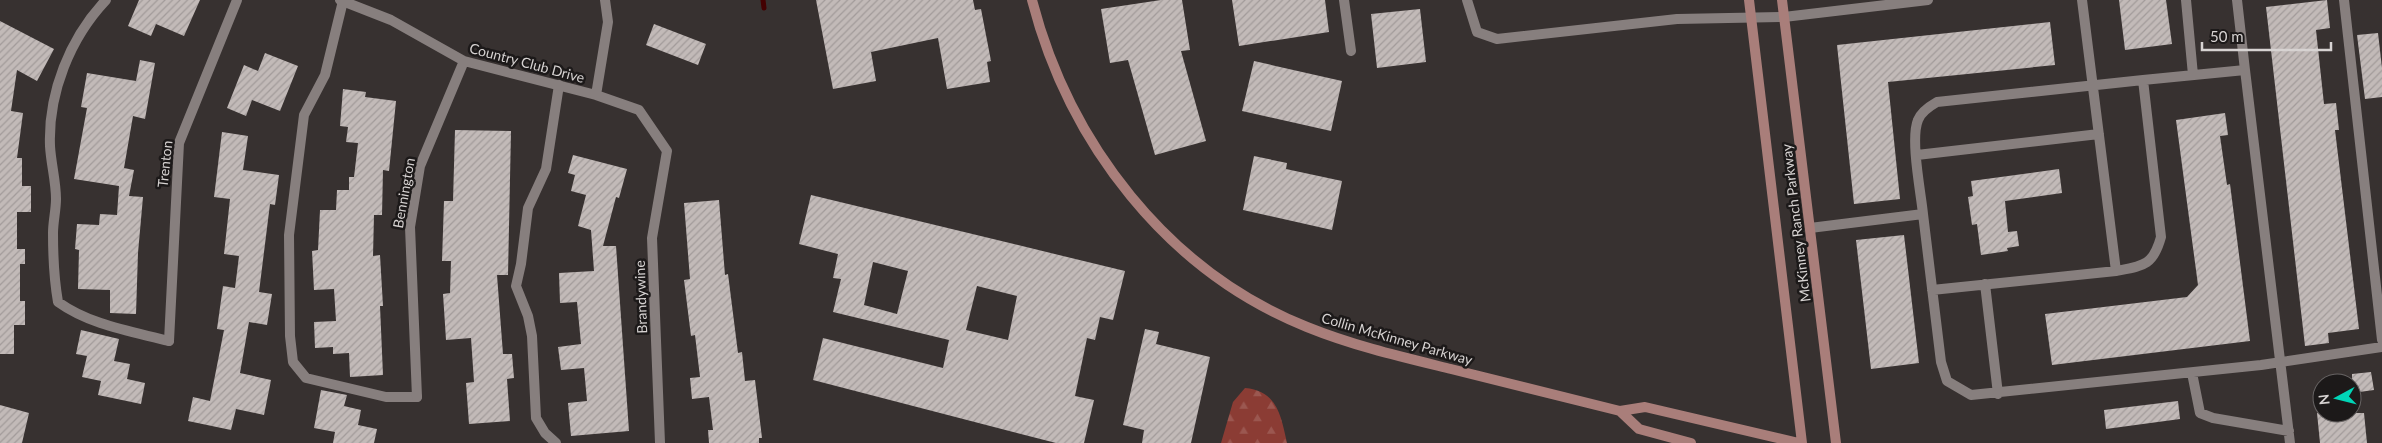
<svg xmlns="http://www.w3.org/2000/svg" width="2382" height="443" font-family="Lato,sans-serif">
	<defs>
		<pattern id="forest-firs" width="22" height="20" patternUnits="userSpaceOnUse" patternTransform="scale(1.25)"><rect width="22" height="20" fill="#8b3c34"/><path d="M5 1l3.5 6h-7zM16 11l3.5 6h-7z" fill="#9b5750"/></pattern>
		<pattern id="building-hatch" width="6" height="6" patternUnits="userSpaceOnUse" patternTransform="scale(1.25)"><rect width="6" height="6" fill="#c2bab8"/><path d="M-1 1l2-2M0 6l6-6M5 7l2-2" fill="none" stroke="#a29b9a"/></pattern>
	</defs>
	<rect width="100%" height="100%" fill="#373130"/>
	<!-- forest -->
	<path fill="url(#forest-firs)" d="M1245 388C1278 391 1281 417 1287 443H1221L1233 402Z"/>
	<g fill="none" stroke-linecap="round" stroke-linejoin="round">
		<!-- stream -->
		<path stroke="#430001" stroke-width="5" d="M763 0 764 8"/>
	</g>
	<!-- building -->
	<path fill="url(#building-hatch)" fill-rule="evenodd" d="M139 0H200L184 36 156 24 151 36 128 26Z
		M816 0H973L975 10 981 9 991 61 987 62 990 82 947 89 938 38 871 52 876 81 833 89Z
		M1161 0H1182L1190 50 1181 51 1206 141 1155 155 1128 60 1110 63 1101 9Z
		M1232 0H1325L1329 32 1239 46Z
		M2119 0H2166L2172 44 2125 50Z
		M2327 0 2330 28 2316 30 2324 104 2336 103 2339 130H2335L2359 329 2328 333 2329 343 2305 346 2266 7Z
		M1420 9 1426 62 1377 68 1371 14Z
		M0 21 54 49 37 81 17 70 11 111 23 113 17 158H22V186H31V212H17V249H25V264H20V301H25V325H14V354H0Z
		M2050 22 2055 65 1888 82 1900 199 1854 204 1837 45Z
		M654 24 706 44 698 65 646 45Z
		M2378 33 2382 68V97L2365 99 2357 35Z
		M265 53 298 66 280 111 252 100 246 116 227 108 244 65 258 71Z
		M140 60 155 63 145 119 133 116 124 168 134 170 129 196 143 197 138 253 136 314 110 313V290L78 289 79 250 75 249 77 224 99 225 100 214 117 215 119 186 74 179 87 108 81 107 87 73 136 81Z
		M1254 61 1342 81 1331 131 1242 111Z
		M343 89 366 92 365 97 396 101 389 171 383 170 382 215H374L373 256 380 255 383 306H380L383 375 350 377 349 353 333 354V347L315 348 314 322 336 321 334 289 314 290 312 251 318 250 320 210H336L337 190H349V177H354L358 143 346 142 348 127 340 126Z
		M2225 113 2228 135 2220 136 2227 185 2230 184 2250 341 2052 365 2045 314 2187 297 2198 285 2176 120Z
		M455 130 511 131 508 275H497L503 354H512L514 378 507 379 510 421 469 424 466 383 474 382 471 338 446 340 443 294 450 293 451 261H442L444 201H453Z
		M222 132 248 136 243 170 279 175 275 205 270 204 259 292 272 294 267 325 249 322 240 373 271 380 264 415 236 409 231 430 188 421 193 397 210 401 224 330 217 329 223 286 235 288 239 256 224 254 230 199 214 197Z
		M573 155 627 169 619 198 616 197 603 246H616L629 431 571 436 568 403 587 401 584 368 561 370 558 347 581 344 577 302 560 303 559 273 594 271 591 230 578 226 586 195 571 191 575 175 568 173Z
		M1254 156 1287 163 1286 169 1342 181 1332 230 1243 210Z
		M2059 169 2062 193 2005 201 2008 232 2017 231 2019 246 2007 248 2008 251 1981 255 1977 224 1972 225 1968 197 1973 196 1971 181Z
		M811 195 1125 271 1113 320 1100 317 1095 340 1087 338 1075 396 1094 400 1084 443H1056L813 380 823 338 943 368 949 340 833 312 841 279 833 278 838 254 799 244ZM873 262 908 271 897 314 864 305ZM977 286 1017 296 1008 340 966 330Z
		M719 200 725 275 728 274 738 353 742 352 745 381 755 380 762 438H759V443H709L708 430H713L709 397 692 399 690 378 700 377 695 335 691 336 684 280 690 279 684 203Z
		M1904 235 1919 363 1871 369 1856 240Z
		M1145 329 1159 332 1156 344 1210 357 1191 443H1142L1144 430 1123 425Z
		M81 330 119 339 114 361 130 364 127 379 145 383 141 404 98 395 101 381 82 377 87 356 76 354Z
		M2371 372 2374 390 2352 393V374Z
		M321 390 347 395 344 406 361 410 358 425 377 429 374 443H333L335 432 314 428Z
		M2178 401 2180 419 2106 429 2104 410Z
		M0 405 29 413 22 443H0Z
		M2317 413H2364L2367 443H2320Z"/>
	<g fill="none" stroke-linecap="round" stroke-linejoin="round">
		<!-- lane -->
		<path stroke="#877f7e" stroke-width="10" d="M106 0C70 38 48 93 50 146 51 164 56 181 56 199 56 210 53 222 53 233 53 256 54 279 58 302 90 325 130 331 169 341
			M1344 0 1351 51
			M2082 0 2116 271
			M2186 0 2193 75
			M2237 0 2245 70
			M2344 0 2382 340
			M343 1 325 75 304 115 289 235 290 336 293 362 306 378 386 397H417
			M1784 17 1928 0
			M2143 80 2245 70 2290 443
			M1917 155 2099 134
			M1923 214C1921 193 1910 139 1918 120 1921 112 1930 106 1937 102L2143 80 2161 237C2153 266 2143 266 2116 271L1932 290
			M1810 228 1923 214 1941 362 1947 381 1971 395 2261 365 2382 347
			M1985 284 1998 394
			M2192 373 2200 413 2213 418 2289 431
			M556 443 545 433 536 418 532 336 528 316 516 286 521 264 528 208 546 169 559 85"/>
		<!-- street -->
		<path stroke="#877f7e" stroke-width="10" d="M340 0 391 20 464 61 596 95 639 110 667 151 652 238 660 443
			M1467 0 1477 32 1497 39 1677 19 1784 17
			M596 95 608 22 605 0
			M169 341 179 143 237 0
			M417 397 410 227 420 166 464 61"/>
		<!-- secondary -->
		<path stroke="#a97e7a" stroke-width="10" d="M1032 0C1069 143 1167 271 1307 327 1354 346 1402 357 1451 369 1507 383 1563 397 1620 411L1645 407 1799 443
			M1749 0 1802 443
			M1782 0 1836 443
			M1620 411 1639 429 1691 443"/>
	</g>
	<g text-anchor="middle" stroke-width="5" stroke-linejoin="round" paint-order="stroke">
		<!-- street labels -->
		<g font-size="14" fill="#d7d3d2" stroke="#1c1919">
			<text transform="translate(527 63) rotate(15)" y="5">Country Club Drive</text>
			<text transform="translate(165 164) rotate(-84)" y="5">Trenton</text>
			<text transform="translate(404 193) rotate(-80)" y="5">Bennington</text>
			<text transform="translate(1796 223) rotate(-97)" y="5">McKinney Ranch Parkway</text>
			<text transform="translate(641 297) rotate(-92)" y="5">Brandywine</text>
			<text transform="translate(1397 339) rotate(16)" y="5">Collin McKinney Parkway</text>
		</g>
	</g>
	<!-- north arrow -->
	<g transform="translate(2337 398) rotate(263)"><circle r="24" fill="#1c1919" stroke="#676363"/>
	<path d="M0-4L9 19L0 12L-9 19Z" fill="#01d5b7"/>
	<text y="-8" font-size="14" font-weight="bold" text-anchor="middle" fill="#d7d3d2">N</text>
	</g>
	<!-- scale -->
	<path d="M2202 42v8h129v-8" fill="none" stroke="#d7d3d2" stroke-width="2.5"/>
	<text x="2210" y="42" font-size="15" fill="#d7d3d2" stroke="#1c1919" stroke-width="4" paint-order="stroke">50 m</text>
</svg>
